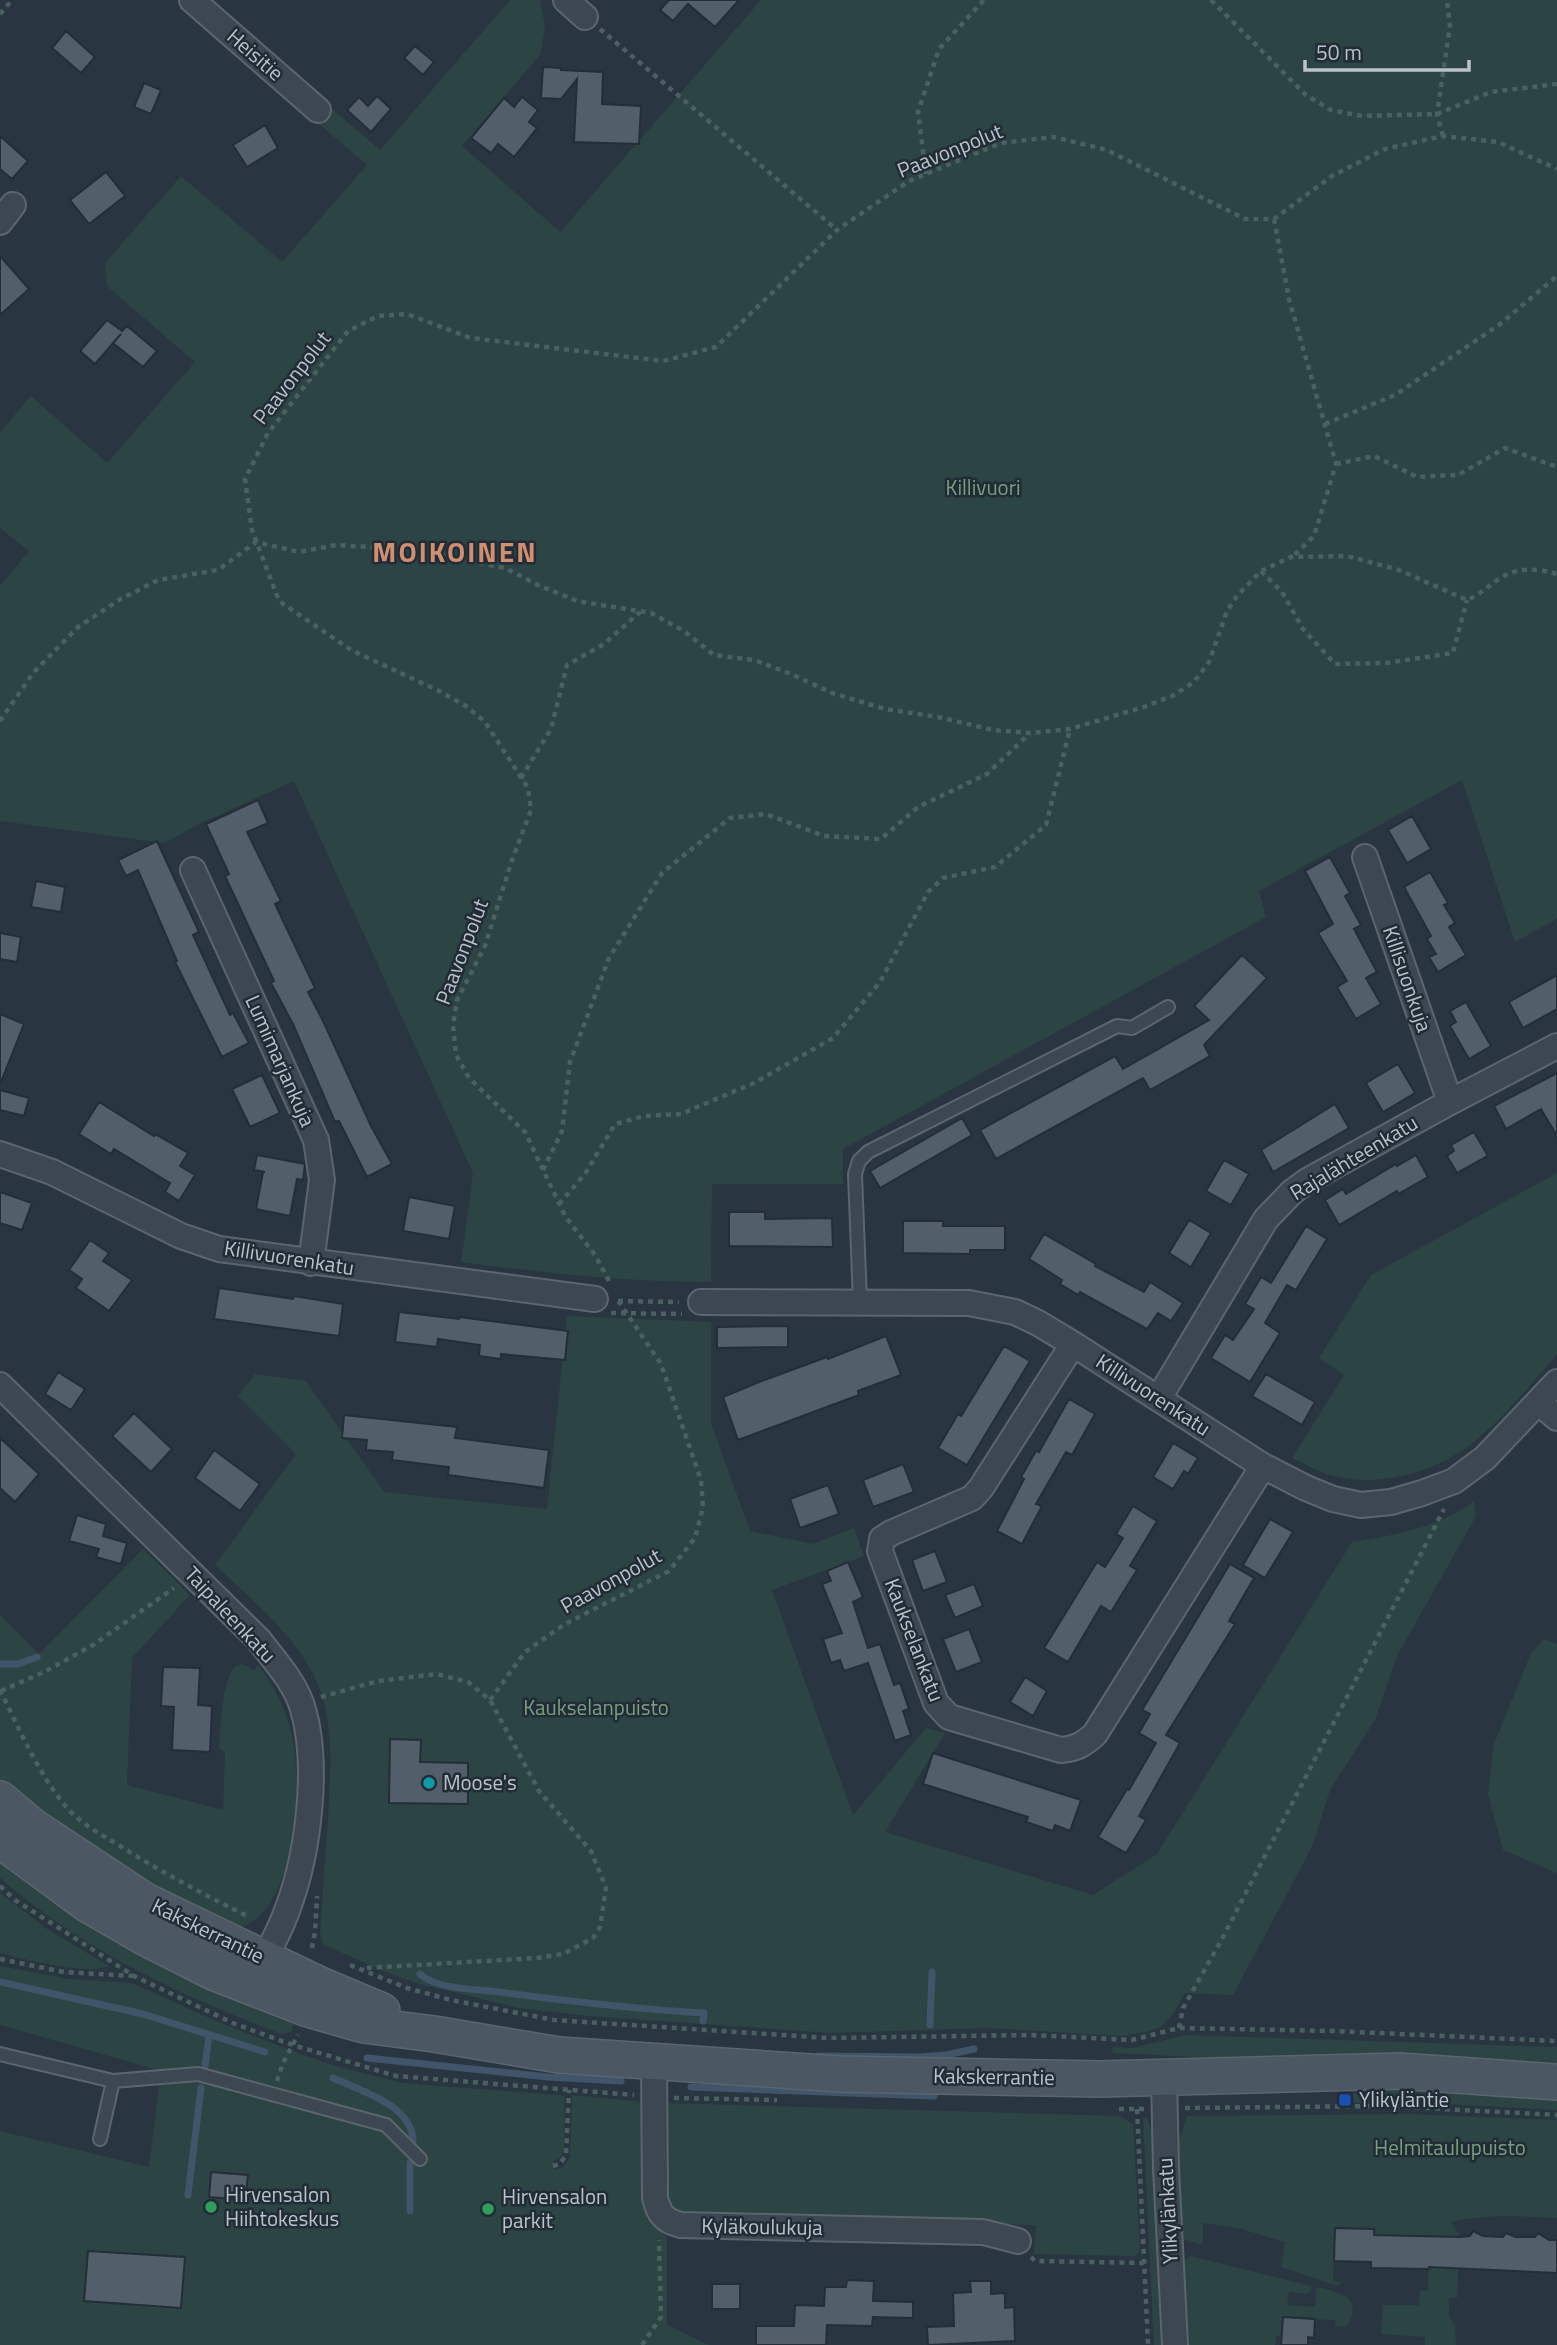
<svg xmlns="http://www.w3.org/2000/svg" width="1557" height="2345" font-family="'Titillium Web',sans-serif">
	<rect width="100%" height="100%" fill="#293641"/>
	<!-- green -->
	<path fill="#2c4443" d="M510 0H540L545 27 540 55 462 146 560 232 761 0H1557V919L1515 942 1462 780 1259 891 1266 917 843 1149V1184H712L711 1282C627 1282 545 1273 461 1262L473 1173 294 781 199 824 164 843 0 821V586L29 551 0 528V432L31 396 107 463 195 362 107 286 105 263 181 176 282 262 367 165 317 122 330 107 380 150Z
		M1557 1173V1355C1533 1381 1510 1411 1483 1434 1442 1472 1375 1492 1321 1472 1311 1468 1302 1462 1292 1458L1344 1375 1319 1358 1371 1275Z
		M567 1316 711 1322V1423L750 1531 813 1544 854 1528 864 1556 772 1590 853 1815 926 1728 945 1733 885 1832 1093 1895 1157 1854 1352 1542C1396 1535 1438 1528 1474 1501L1476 1516 1397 1656 1375 1720 1330 1790 1312 1847 1233 1995 1185 1993 1173 2014 1161 2027 1146 2032 1121 2036 988 2028 830 2033 588 2016 519 2008 420 1984 393 1975 324 1945 320 1935C323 1896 325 1857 328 1818 330 1770 336 1720 314 1676 292 1632 251 1599 215 1565L296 1454 238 1396 255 1374 306 1381 384 1492 547 1509Z
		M143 1549 190 1595 132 1658 127 1785 223 1810 225 1753 219 1748C221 1735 221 1638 253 1671L259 1665C271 1684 284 1704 290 1727 304 1775 298 1899 247 1925 237 1930 226 1927 215 1925L0 1787V1615L39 1654Z
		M1544 1639 1557 1644V1873L1503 1850 1488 1794 1494 1744 1531 1653Z
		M0 1854 296 2017 291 2032 282 2034C181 1996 82 1950 0 1878Z
		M0 1893 47 1929 109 1966C88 1976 24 1959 0 1953Z
		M0 1966 69 1979 132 1983 207 2017 266 2041 332 2065 403 2083 561 2095 565 2097 564 2150 560 2158 553 2161 554 2170 563 2167 570 2157 572 2095 635 2101 647 2106 654 2222 667 2238V2325L709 2345H0V2131L149 2167 161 2071 0 2025Z
		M1186 2035 1557 2047V2074L1112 2053 1113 2047 1132 2048Z
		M1401 2085 1557 2094V2110L1428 2103H1353V2094Z
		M668 2103 1121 2116 1133 2124 1140 2251 1136 2256 1034 2254 1036 2225 677 2214 665 2203 663 2107Z
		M1409 2114 1557 2120V2218C1521 2216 1486 2214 1451 2222L1460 2236 1457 2298H1449V2317L1455 2325 1456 2345H1425V2337L1381 2334 1383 2305H1419L1420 2291H1428L1430 2236 1374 2235 1335 2228 1333 2281 1341 2282 1338 2286 1281 2267 1285 2242 1238 2228 1203 2223V2245L1183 2239 1181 2233 1178 2142 1187 2116Z
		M1143 2117H1146L1154 2135 1165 2345H1154Z
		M1190 2256 1312 2286 1310 2292 1306 2294 1289 2292 1287 2305 1315 2307 1316 2289 1319 2287C1328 2290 1345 2294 1350 2300 1355 2306 1352 2322 1346 2326 1344 2327 1338 2327 1335 2326V2320L1283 2318 1282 2335 1276 2336 1275 2345H1187L1184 2261Z"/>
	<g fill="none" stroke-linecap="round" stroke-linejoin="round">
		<!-- stream -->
		<path stroke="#405569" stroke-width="7" d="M0 1664H18L37 1657
			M420 1974C437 1990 477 1989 499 1992 567 2001 635 2009 704 2013L703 2021
			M0 1982 143 2014 265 2052
			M930 2025 932 1972
			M818 2056 919 2057 946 2055 974 2049
			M367 2058 548 2077 621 2081
			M205 2067 209 2036
			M333 2078C361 2091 413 2105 413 2142
			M691 2087 934 2096
			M410 2163V2211
			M188 2195 201 2088"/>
	</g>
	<!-- building -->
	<path fill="#525f6b" stroke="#232e38" stroke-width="2" d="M669 0H739L715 27 688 4 673 21 660 10Z
		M66 31 95 57 81 73 52 48Z
		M415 46 434 62 423 75 404 58Z
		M543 67 561 68V70L603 72 602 104 641 106 639 144 574 142 577 79 561 99 541 98Z
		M144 83 161 90 151 114 134 107Z
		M377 96 391 109 371 132 347 110 359 97 368 106Z
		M522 97 538 110 529 122 537 128 514 157 498 144 491 153 471 138 504 98 514 107Z
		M265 125 278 148 247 167 233 145Z
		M0 136 28 161 12 179 0 169Z
		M106 172 125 196 89 224 70 200Z
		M0 256 29 289 0 315Z
		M107 320 122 331 127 326 157 351 143 367 113 343 121 334 95 364 80 351Z
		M258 800 268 823 247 832 281 901 275 904 315 988 308 992 324 1023 371 1126 392 1164 367 1177 339 1121 335 1122 293 1024 271 983 274 981 225 876 229 874 206 824Z
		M1412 816 1431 849 1407 863 1388 830Z
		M157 841 199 932 193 935 230 1015 233 1013 249 1043 222 1057 175 962 177 961 138 870 126 876 118 860Z
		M1330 857 1350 893 1345 896 1361 925 1354 929 1377 972 1366 978 1381 1004 1356 1019 1337 987 1347 981 1318 933 1333 924 1305 871Z
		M1430 872 1448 903 1444 905 1455 923 1449 927 1466 955 1438 972 1429 957 1436 954 1427 939 1431 936 1404 887Z
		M36 881 65 887 61 912 31 907Z
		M0 933 21 937 17 962 0 959Z
		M1242 955 1267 978 1204 1045 1210 1056 1150 1090 1143 1078 996 1159 980 1130 1115 1056 1123 1069 1209 1020 1194 1006Z
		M1557 975V1009L1523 1028 1509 1002Z
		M1466 1002 1491 1046 1469 1059 1450 1026 1456 1022 1450 1011Z
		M0 1014 24 1024 1 1082H0Z
		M1398 1064 1415 1093 1383 1112 1366 1083Z
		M1557 1073V1136L1541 1109 1506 1129 1494 1106Z
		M262 1075 280 1113 250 1127 232 1089Z
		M0 1090 29 1098 24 1116 0 1110Z
		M99 1102 154 1136 155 1134 188 1153 180 1166 195 1175 179 1201 165 1192 170 1183 114 1149 111 1154 79 1134Z
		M1335 1104 1349 1128 1273 1172 1261 1150Z
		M962 1118 972 1135 880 1188 870 1171Z
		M1474 1132 1488 1156 1457 1173 1447 1156 1454 1151 1451 1145Z
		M257 1155 305 1164 303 1180 297 1179 290 1216 256 1209 263 1172H265L254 1170Z
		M1416 1155 1428 1177 1398 1194 1397 1191 1339 1225 1325 1200 1343 1189 1346 1194 1396 1164 1397 1166Z
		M1224 1160 1249 1174 1231 1205 1206 1191Z
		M0 1192 32 1203 22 1230 0 1223Z
		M409 1197 455 1206 449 1239 403 1231Z
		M729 1212H765V1219L832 1218 833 1247 729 1246Z
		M1189 1220 1211 1233 1191 1267 1169 1253Z
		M903 1221H943V1226H1005V1250H970V1254L903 1253Z
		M1306 1226 1327 1239 1296 1290 1287 1285 1265 1323 1280 1333 1250 1382 1211 1358 1225 1335 1233 1340 1254 1309 1245 1304 1261 1277 1271 1283Z
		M1044 1234 1096 1264 1095 1266 1144 1292 1150 1282 1183 1303 1171 1321 1158 1313 1147 1329 1080 1292 1078 1295 1060 1284 1062 1280 1029 1259Z
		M90 1240 109 1253 103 1261 132 1280 109 1311 76 1288 82 1279 69 1270Z
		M219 1288 293 1299 294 1296 343 1304 339 1336 214 1319Z
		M399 1312 459 1319V1317L568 1331 565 1360 501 1354V1359L479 1356 480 1345 438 1339 437 1347 395 1342Z
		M788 1326V1347L717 1348V1327Z
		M886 1336 901 1375 858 1391 859 1395 738 1440 723 1397 759 1382 827 1357 828 1359Z
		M1004 1346 1030 1361 967 1465 938 1448 958 1414 961 1416Z
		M58 1372 85 1389 71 1410 45 1394Z
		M1266 1374 1315 1402 1302 1425 1252 1396Z
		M1069 1399 1095 1414 1072 1455 1066 1452 1036 1504 1042 1506 1022 1544 997 1531 1024 1479 1021 1477 1036 1451 1039 1452Z
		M134 1413 172 1449 151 1472 112 1436Z
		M344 1415 457 1427 455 1438 549 1450 544 1488 448 1475 449 1467 392 1460 393 1452 366 1450 367 1440 342 1438Z
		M0 1438 39 1474 15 1502 0 1488Z
		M1173 1443 1198 1458 1188 1474 1184 1471 1173 1489 1153 1477Z
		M214 1450 260 1484 240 1511 195 1478Z
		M903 1464 914 1492 873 1507 863 1480Z
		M828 1485 839 1514 800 1528 790 1499Z
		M1133 1506 1157 1521 1130 1566 1137 1570 1111 1612 1101 1606 1068 1662 1044 1648 1097 1562 1105 1567 1123 1538 1116 1534Z
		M77 1515 106 1524 103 1536 127 1543 121 1564 96 1557 99 1549 69 1541Z
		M1270 1519 1293 1532 1265 1578 1243 1565Z
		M935 1551 947 1582 923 1591 912 1560Z
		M848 1562 863 1597 853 1602 868 1648 880 1644 894 1685 900 1683 909 1709 903 1711 911 1735 895 1741 868 1663 844 1671 840 1660 831 1663 823 1639 842 1633 822 1584 831 1581 827 1571Z
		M1230 1564 1254 1578 1229 1621 1235 1624 1166 1735 1180 1743 1139 1816 1146 1820 1126 1853 1098 1837 1127 1789 1129 1790 1156 1743 1139 1733 1150 1714 1142 1710Z
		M974 1584 983 1606 955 1618 945 1595Z
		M969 1629 982 1662 956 1672 943 1639Z
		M163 1667 200 1668 198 1705 212 1706 210 1752 172 1750 174 1707 161 1706Z
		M1025 1677 1047 1691 1033 1716 1010 1702Z
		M390 1739 421 1740 420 1762 468 1763V1804L389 1803Z
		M933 1753 1081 1800 1070 1831 1055 1825 1053 1831 1026 1822 1028 1817 923 1784Z
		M211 2172 248 2175 245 2200 209 2197Z
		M1335 2228 1374 2229V2235L1460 2237 1470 2236 1473 2231 1483 2236 1503 2237 1506 2233 1516 2237H1535L1538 2233 1549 2240H1557V2273L1429 2267V2269L1371 2268V2262L1334 2261Z
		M88 2251 185 2257 181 2308 84 2301Z
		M847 2280 874 2281 873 2301 913 2302V2318L873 2317 872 2326 827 2325 826 2345H756V2326H794L795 2305 824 2306 825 2287H846Z
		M970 2281H991V2294L1005 2293V2308L1014 2307 1015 2341 928 2345 927 2327 954 2326 953 2293 971 2292Z
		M712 2284H740V2309H712Z
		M1283 2317 1315 2319 1314 2338 1308 2337V2345H1281Z"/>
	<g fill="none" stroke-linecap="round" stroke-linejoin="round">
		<!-- lane casing -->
		<g stroke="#5b656e" stroke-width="16">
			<path id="lane" d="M860 1302 855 1174 859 1161 868 1152 1117 1026 1132 1028 1168 1007
				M0 2054 113 2081 100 2139
				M113 2081 198 2074 386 2125 420 2159"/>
		</g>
		<!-- street casing -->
		<g stroke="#5b656e" stroke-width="28">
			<path id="street" d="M192 0 318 110
				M566 0 585 17
				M0 222 13 205
				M1365 857 1450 1102
				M193 870 316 1140 322 1180 311 1263
				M0 1154 52 1172 181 1236 219 1249 595 1299
				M701 1302 969 1303 1015 1312 1038 1323 1073 1344 1263 1466 1306 1488 1333 1499 1361 1505 1391 1502 1422 1493 1454 1481 1485 1458 1557 1382
				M1073 1344 981 1488 972 1498 891 1533 882 1539 880 1551 936 1703 949 1717 1061 1750C1076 1749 1084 1744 1095 1734L1263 1466
				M0 1385 259 1640C274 1660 292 1679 301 1703 320 1759 309 1850 289 1905 281 1929 269 1951 256 1973
				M1159 1398 1266 1219 1292 1192 1307 1181 1450 1102 1557 1046
				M1538 1402 1557 1418
				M654 2062 655 2198C659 2214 664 2221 681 2225L983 2232 1018 2241
				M1164 2078 1166 2168 1175 2345"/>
		</g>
		<!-- secondary casing -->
		<g stroke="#5b656e" stroke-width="38">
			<path id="secondary" d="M0 1799 32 1826 147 1902 318 1984 382 2011
				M0 1840 87 1904 146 1938 213 1972 308 2009 364 2025 434 2034 559 2055 839 2074 1100 2079 1399 2071 1557 2082"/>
		</g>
		<!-- path -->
		<path stroke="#4b6060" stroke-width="4.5" stroke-dasharray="5 5" stroke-linecap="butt" d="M1211 0 1306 95 1331 110 1362 116 1437 114 1491 92 1557 84
			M0 14 12 0
			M600 29 837 230
			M1443 136 1437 114 1450 26 1447 0
			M926 174 918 112 939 49 984 0
			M1274 219 1289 299 1336 464 1314 536 1292 557
			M1325 424 1395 395 1499 325 1557 276
			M1336 464 1374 456 1417 477 1458 475 1505 448 1557 467
			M1261 571 1282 592 1303 629 1335 664 1386 663 1453 653 1467 600
			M0 721 33 673 78 627 119 600 158 580 218 570 256 542 299 552 336 545 417 550 505 568 538 585 577 601 651 613 684 631 714 655 754 660 791 674 832 693 885 709 938 717 993 730 1030 733 1070 729 1144 707 1172 696 1194 682 1209 662 1227 611 1237 596 1261 571 1291 557 1347 556 1399 570 1467 600C1482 594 1492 582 1506 575 1522 567 1541 569 1557 574
			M521 778 551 729 567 665 604 644 640 612
			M543 1170 562 1131 570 1062 609 958 662 873 730 818 766 814 824 836 881 839 918 807 987 774 1029 734
			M559 1204 585 1174 615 1124 644 1116 681 1114 754 1083 833 1038 880 982 928 892 943 878 995 867 1046 825 1070 729
			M609 1281 595 1255 565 1216 525 1132 469 1078 456 1055 453 1025 457 1000 485 946 511 863 531 810 528 788 485 722 466 706 437 690 351 650 279 601 252 530 245 479 268 433 348 331 378 316 407 314 471 338 663 361 716 347 837 230 909 181 1001 143 1054 137 1107 150 1245 219H1274L1332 176 1385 149 1443 136 1498 142 1557 169
			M618 1301 679 1302
			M611 1313 682 1314
			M0 1690C20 1730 39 1776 69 1810 82 1824 100 1834 117 1844 159 1871 203 1894 247 1916
			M1 1691 46 1671 93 1645 174 1588
			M321 1697 378 1681 437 1674 468 1682 490 1700 539 1791 591 1851 606 1888 600 1927 593 1938 563 1954 537 1958 365 1968
			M490 1700 525 1652 565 1624 669 1571 695 1538 703 1507 701 1480 661 1364 617 1299
			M0 1886 15 1900 134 1976 235 2024 293 2045 396 2076 634 2095
			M312 1948 315 1932 317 1896
			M0 1959 64 1972 133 1976
			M350 1965 407 1988 451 2000 554 2020 828 2038 1030 2035 1132 2040 1179 2028 1333 2031 1557 2041
			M1179 2028 1183 2008 1222 1939 1444 1509
			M277 2081 283 2063 298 2035
			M674 2098 777 2100
			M1185 2108 1385 2106 1557 2115
			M1119 2109H1145
			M1137 2109 1148 2345
			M553 2166 560 2164 566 2155 569 2090
			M1031 2257 1035 2261 1144 2263
			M642 2345 661 2317 659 2240"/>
		<!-- lane -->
		<use href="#lane" stroke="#3d4751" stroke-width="12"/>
		<!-- street -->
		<use href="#street" stroke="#3d4751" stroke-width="24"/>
		<!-- secondary -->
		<use href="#secondary" stroke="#4b5763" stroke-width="35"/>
	</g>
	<!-- markers -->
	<circle fill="#0f9aa8" stroke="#212c36" stroke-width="2.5" cx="429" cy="1783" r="7"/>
	<rect fill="#1a4fb4" stroke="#212c36" stroke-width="2.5" x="1338" y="2093" width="14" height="14" rx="3.5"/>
	<g fill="#2e9e5b" stroke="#212c36" stroke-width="2.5">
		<circle cx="211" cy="2207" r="7"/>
		<circle cx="488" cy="2209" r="7"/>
	</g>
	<g text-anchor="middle" stroke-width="5" stroke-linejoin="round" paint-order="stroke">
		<!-- street labels -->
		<g font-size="21" fill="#bac2cb" stroke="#212c36">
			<text transform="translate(255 55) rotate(41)" y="7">Heisitie</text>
			<text transform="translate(950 151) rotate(-22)" y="7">Paavonpolut</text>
			<text transform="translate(292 378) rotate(-52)" y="7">Paavonpolut</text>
			<text transform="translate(462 952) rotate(-69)" y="7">Paavonpolut</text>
			<text transform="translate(1407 979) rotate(71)" y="7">Killisuonkuja</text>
			<text transform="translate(280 1061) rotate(66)" y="7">Lumimarjankuja</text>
			<text transform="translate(1354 1158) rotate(-31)" y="7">Rajalähteenkatu</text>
			<text transform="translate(289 1258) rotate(9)" y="7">Killivuorenkatu</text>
			<text transform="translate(1153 1395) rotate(33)" y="7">Killivuorenkatu</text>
			<text transform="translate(611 1581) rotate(-29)" y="7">Paavonpolut</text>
			<text transform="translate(230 1615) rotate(47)" y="7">Taipaleenkatu</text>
			<text transform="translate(914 1640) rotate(69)" y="7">Kaukselankatu</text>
			<text transform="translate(208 1931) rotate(26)" y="7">Kakskerrantie</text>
			<text transform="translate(994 2077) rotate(1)" y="7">Kakskerrantie</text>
			<text transform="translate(1168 2211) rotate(-93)" y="7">Ylikylänkatu</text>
			<text transform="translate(762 2227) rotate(1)" y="7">Kyläkoulukuja</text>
		</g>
		<!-- park labels -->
		<g font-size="21" fill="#799f7e" stroke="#212c36">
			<text x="983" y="495">Killivuori</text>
			<text x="596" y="1715">Kaukselanpuisto</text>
			<text x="1450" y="2155">Helmitaulupuisto</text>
		</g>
		<!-- poi labels -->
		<g font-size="21" fill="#bac2cb" stroke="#212c36" text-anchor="start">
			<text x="443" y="1790">Moose's</text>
			<text x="1359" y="2107">Ylikyläntie</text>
			<text x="225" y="2202">Hirvensalon<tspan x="225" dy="24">Hiihtokeskus</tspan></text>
			<text x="502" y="2204">Hirvensalon<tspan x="502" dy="24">parkit</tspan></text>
		</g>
		<!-- district labels -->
		<g font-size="28" font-weight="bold" letter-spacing="2" fill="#cf8f70" stroke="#212c36">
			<text x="455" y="562">MOIKOINEN</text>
		</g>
	</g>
	<!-- scale -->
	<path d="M1305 60v10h164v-10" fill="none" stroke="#bac2cb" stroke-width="3.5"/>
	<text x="1316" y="60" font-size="21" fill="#bac2cb" stroke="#212c36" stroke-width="5" paint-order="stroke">50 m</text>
</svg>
